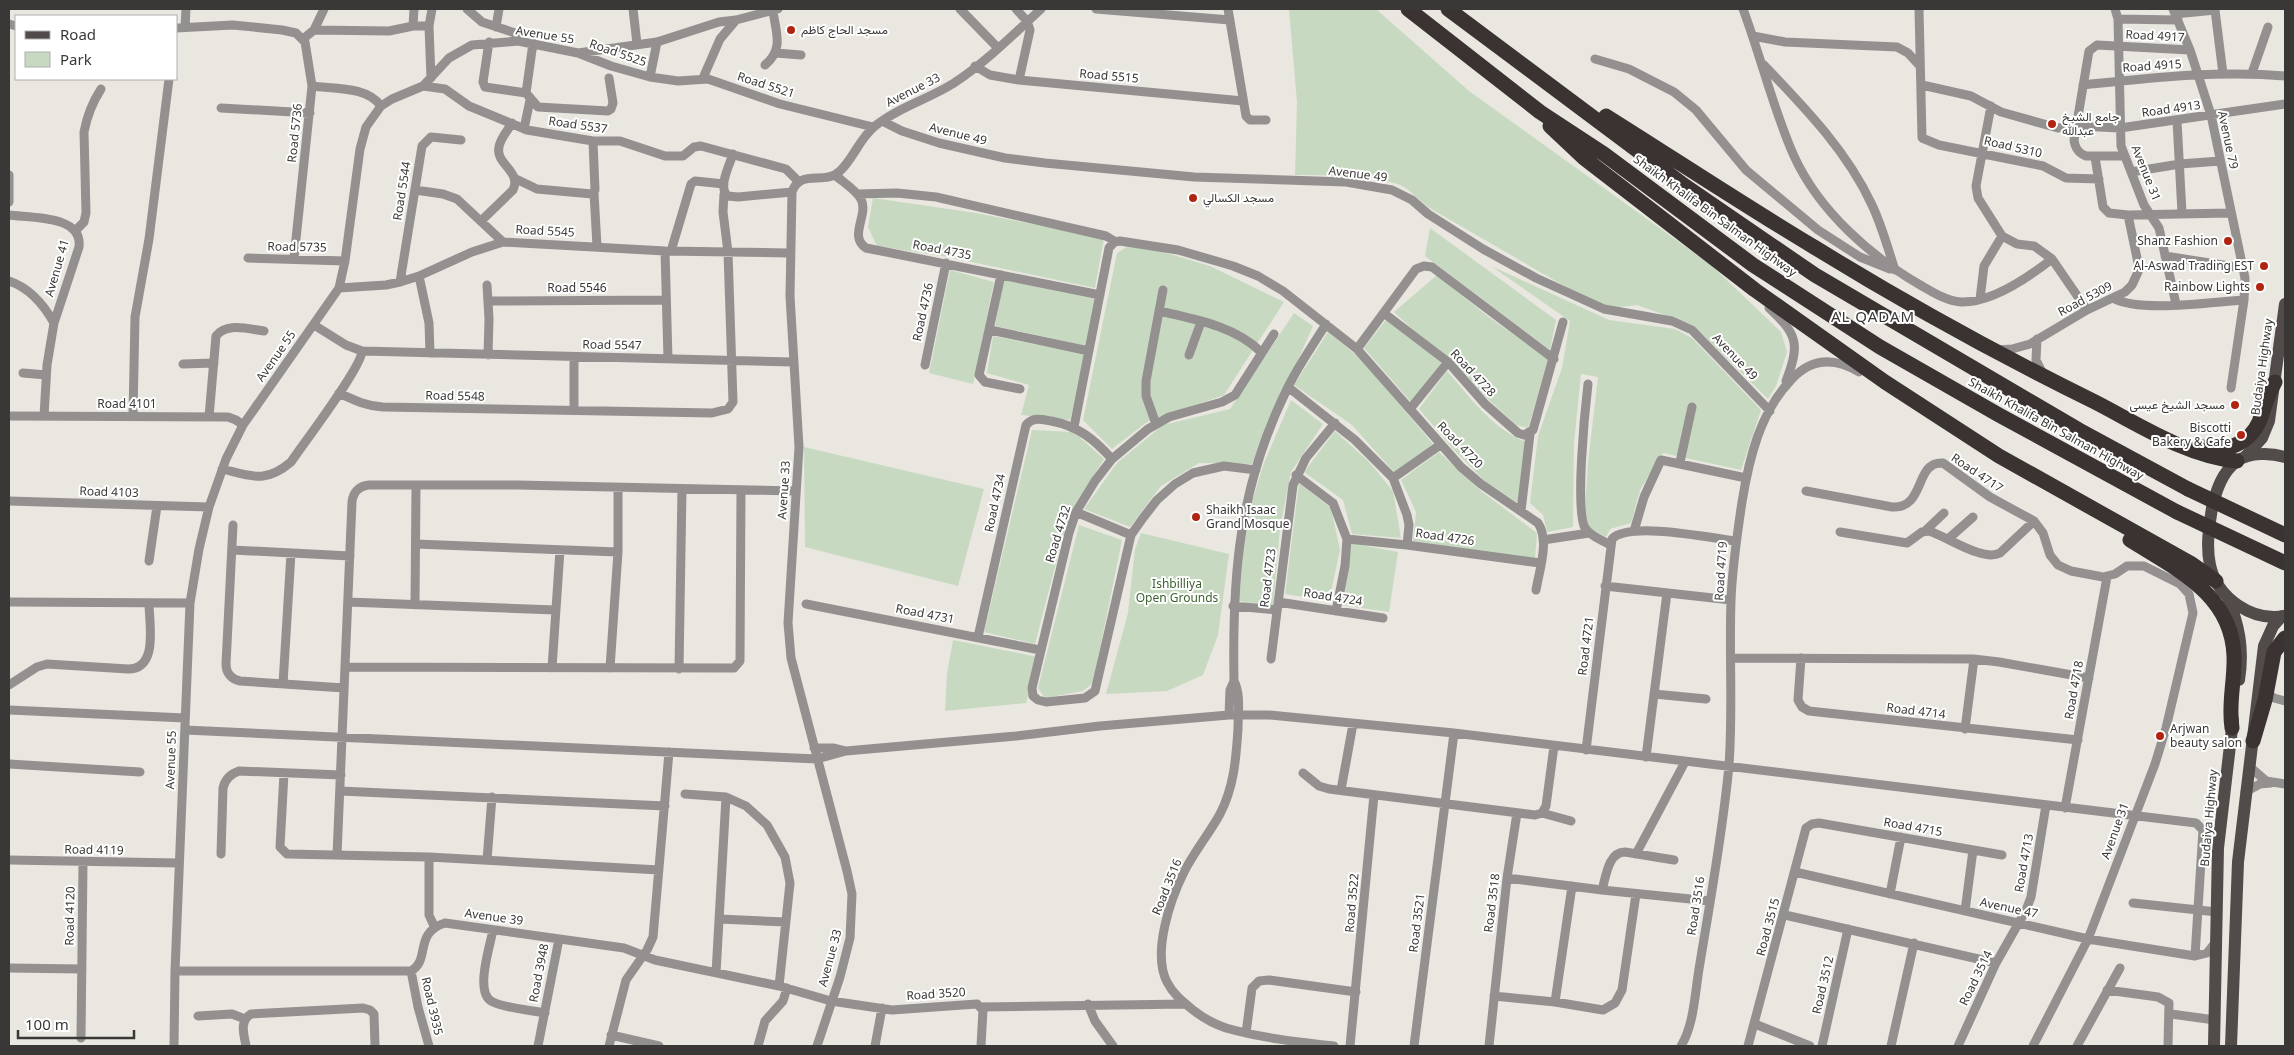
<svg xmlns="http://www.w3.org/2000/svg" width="2294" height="1055" font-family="'Noto Sans',Vazirmatn,sans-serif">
	<rect width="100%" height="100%" fill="#e9e7e0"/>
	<!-- green -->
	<path fill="#c7dac1" d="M1289 9H1376L1469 91 1711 265 1781 332 1787 352 1776 386 1768 399 1693 325 1637 305 1604 309 1428 207C1420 201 1412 192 1404 187 1386 176 1317 175 1295 175L1297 102Z
		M873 198 976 213 1104 238 1095 288 948 257 877 246 868 227Z
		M1430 228 1556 320 1550 350 1425 256Z
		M1133 243 1210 266 1284 302 1224 395 1147 422 1112 449 1083 420 1117 253Z
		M1491 266 1609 320 1675 329 1692 338 1761 410 1741 470 1663 453 1640 490 1631 523 1610 529 1606 537 1584 525 1588 463 1598 377 1581 374 1574 443 1573 527 1547 532 1543 515 1530 503 1538 436 1562 368 1570 321Z
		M950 270 994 282 973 384 929 373Z
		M1437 275 1486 315 1549 360 1528 428 1516 425 1394 312Z
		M1004 280 1095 299 1086 346 995 326Z
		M1294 313 1313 326 1252 464 1199 463 1161 486 1130 527 1084 509 1117 463 1163 425 1230 409Z
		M1386 320 1444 359 1411 402 1364 348Z
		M1328 332 1362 360 1433 444 1394 472 1352 425 1294 385Z
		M993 336 1088 355 1070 420 1021 415 1029 385 987 373Z
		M1447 371C1470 397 1492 429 1526 442L1518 503 1486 482 1454 450 1419 409Z
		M1291 400 1323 424 1291 472 1280 528 1273 606 1239 601 1246 521 1264 463Z
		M1032 430 1074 432 1104 459 1068 517 1035 644 984 632Z
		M1335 431 1369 462 1393 491 1401 538 1352 534 1343 500 1304 472Z
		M804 447 984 489 958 586 805 547Z
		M1439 452 1481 491 1537 533 1535 559 1413 541 1416 512 1401 480Z
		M1299 483 1331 508 1340 550 1329 601 1285 594Z
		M1079 525 1122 540 1093 683 1083 691 1045 698 1038 688Z
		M1141 533 1229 554 1218 635 1203 675 1167 691 1106 694 1128 613 1135 549Z
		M1351 543 1398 552 1389 612 1341 605 1349 568Z
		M953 640 1038 657 1026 703 945 711 947 674Z"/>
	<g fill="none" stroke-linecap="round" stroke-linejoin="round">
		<!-- minor -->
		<path stroke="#949090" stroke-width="9" d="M467 9 482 22 515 33 518 41
			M633 9 637 44
			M960 9 998 48
			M1016 9 1027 21 1030 30 1019 80
			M1096 9 1230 20
			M1228 9 1246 116 1250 120H1266
			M1743 9C1761 57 1773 109 1794 156 1819 211 1871 257 1922 286 1934 293 1947 301 1961 302 1991 303 2029 277 2052 259
			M1919 9 1922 138 1939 145 2043 166 2066 178 2099 179
			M2115 9 2118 19 2121 146 2144 205 2159 228 2176 304
			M2173 9 2190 50 2211 115 2245 278 2244 300 2231 388
			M2175 14 2215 10 2223 74
			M2118 19 2178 20
			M9 24 16 26
			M413 26 414 9
			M185 27 186 9
			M496 27 499 9
			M176 28 233 25 282 30 296 33 305 42 312 86 294 258
			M314 30 389 31 413 26H429
			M1753 36 1785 42 1897 47 1908 53 1919 65
			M303 39 314 30 324 9
			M489 42 483 82 485 87 526 93 538 107 608 111 611 109 613 103 609 78
			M578 53 611 66 650 77 678 81 708 79 780 104 873 127
			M776 53 801 55
			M1595 59 1629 69 1674 92 1696 110 1746 170 1818 230 1860 257 1890 269
			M765 65C784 49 776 33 773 11
			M1764 65C1805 108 1847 151 1872 205 1882 226 1888 249 1895 270
			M975 66 990 75 1019 80 1243 101
			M2252 73 2268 27
			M650 77 657 42
			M431 78 429 26 432 9
			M703 78 720 39 736 20
			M1922 85 1971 96 2001 112 2058 128 2077 126 2120 128 2285 104
			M2083 85C2150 78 2219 70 2285 76
			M312 86C334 89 367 86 381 106
			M423 86 445 89 469 106 527 130 593 141H620L665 156H683L694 147 701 146 786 169 798 181
			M526 93 533 43
			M1991 106 1976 186 1978 198 2002 236 2017 244 2034 246 2052 259 2087 310
			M221 108 310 113
			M882 121 902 131 939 143 1005 158 1045 163 1194 177 1346 182 1392 190 1412 200 1428 214 1483 249 1536 278 1604 309 1672 321 1692 330 1770 411
			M2177 121 2182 213
			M524 129 530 100
			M733 154C730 164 717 188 728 196L738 197 792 192
			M2123 156H2086C2078 153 2075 148 2074 140L2089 51 2097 45 2190 50
			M2095 157 2103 207 2109 213 2128 215 2230 213
			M2131 172 2180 164 2220 161
			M9 175V202
			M835 175C843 182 856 190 861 199 869 215 848 236 866 248L1100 295
			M516 179 537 189 592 194 595 190 593 141
			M415 190 443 194 457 199 503 242
			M594 193 597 246
			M857 194 897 193 936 197 1106 236 1116 242
			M9 215C31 218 83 215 79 247L54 323 47 365 44 416
			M481 221 513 190C522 171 495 164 499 147 500 139 508 130 512 123
			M76 230 84 222 86 213 84 132C87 116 92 103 101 89
			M665 251 668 359
			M671 251 691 184 695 181 724 184
			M2165 256 2242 268
			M248 258 345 261
			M1001 275 979 375 985 382 1020 389
			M419 276 429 323 430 353
			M9 281C30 288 44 305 54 323
			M400 282 422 146 431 137 461 140
			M487 285 489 319 488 355
			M339 288 386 285 400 282 419 276 472 252 503 242 665 251 789 253
			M2113 298C2140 313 2211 302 2244 300
			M1980 299 1984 266 2002 236
			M488 301 666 300
			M1769 308C1798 335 1800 344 1786 381
			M1159 311C1194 319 1235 326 1261 352
			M1385 314 1448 362 1485 404 1518 433 1524 435 1533 430 1563 322
			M1326 324C1313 345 1298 366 1287 389 1239 487 1232 573 1234 681 1241 694 1238 714 1238 729 1236 759 1234 787 1220 814 1209 834 1194 852 1184 872 1170 900 1152 953 1167 982 1173 994 1182 1001 1193 1010 1202 1017 1214 1024 1226 1028 1261 1038 1298 1042 1334 1046
			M314 325 346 345 362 351 793 362
			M990 330 1089 351
			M2037 339 2036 360 2043 374
			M1357 349 1416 269 1424 266 1432 267 1554 359
			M1997 350 2012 349 2030 344 2087 310 2125 292 2132 285 2138 272V263L2128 215
			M1189 355 1201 322
			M183 364 214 363
			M925 365 946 263
			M23 373 46 375
			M1588 384C1585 409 1575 510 1585 528 1590 536 1602 540 1610 545
			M1288 387 1355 440 1393 478 1407 515 1409 525 1407 545
			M339 393C354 400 366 406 383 407L712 413 728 409 733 402 728 252 723 212 724 194
			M1410 409 1448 362
			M574 410V357
			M9 416 228 417 236 420 243 425
			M133 416 135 317 149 239 169 79
			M209 417 216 336C227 322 249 329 264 331
			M1156 424 1146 396V381L1163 290
			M1074 427 1109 248 1114 242 1120 241 1178 250 1233 266 1258 276 1283 291 1357 349 1461 467 1481 484 1538 523C1550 541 1539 571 1536 590
			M1680 462 1692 407
			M222 469C251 476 265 484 291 462 303 444 362 367 362 351
			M1256 470 1224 466 1193 473 1175 484 1157 500 1143 518 1131 535 1095 691 1085 698 1046 702 1038 700 1033 696 1032 688 1069 533 1076 512 1095 481 1112 459 1148 429 1169 417 1222 402 1235 395 1274 334
			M1296 475 1333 503 1347 539 1345 566 1336 611
			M1393 478 1440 445
			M1806 491 1892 507C1926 509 1914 461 1943 463L1990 497 2034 521 2043 533 2050 555 2058 565 2071 571 2103 577 2115 574 2127 566H2144L2180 584 2189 594 2193 613 2166 728 2155 764 2088 939 2033 1046
			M9 501 209 507
			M1521 511 1530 434
			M1076 512 1131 535
			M233 525 226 664C226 673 231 679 240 681L344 688
			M1634 531 1644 497 1661 460 1746 478
			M1925 531 1944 513
			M1840 532 1907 543 1922 532 1929 531C1948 537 1983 562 2000 553L2034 521
			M1347 539 1407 545 1540 563
			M1948 539 1973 517
			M1543 540 1589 533
			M416 544 618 552
			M232 550 350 556
			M149 561 157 506
			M1605 586 1731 600
			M9 602 190 603
			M348 602 556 610
			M1278 602 1383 618
			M806 604 1040 650
			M415 605 416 486
			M1233 606 1277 610
			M978 637 1026 425C1033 417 1040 419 1051 421 1078 426 1094 439 1112 459
			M1732 658 1974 659 1999 662 2089 678
			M1801 658 1798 700 1802 707 1809 711 2078 740
			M1271 659 1293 485 1306 458 1335 423
			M345 667 734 668 740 661 741 490
			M552 668 560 550
			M610 668 618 552V488
			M679 669 682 489
			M283 684 291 553
			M9 685 37 667 47 664 128 669C159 669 149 623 149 603
			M2266 692 2274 698 2285 701
			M1654 694 1706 699
			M9 710 185 718
			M1229 715 1230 690 1234 681
			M1965 729 1974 659
			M185 730 817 759 846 751
			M814 748H834L846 751 1016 736 1100 726 1229 715H1269L1454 733 2196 823 2203 830 2195 956
			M1586 750 1612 539C1629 521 1711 538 1736 541
			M1646 757 1667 593
			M9 764 140 772
			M2250 767 2266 781 2285 784
			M284 773 280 847 287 854 429 857 659 870
			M1303 773 1319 786 1329 789 1535 815 1542 813 1546 806 1554 746
			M1341 790 1353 724
			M340 791 665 806
			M2245 792 2260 784 2271 783
			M685 794 726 797 746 806 767 825 785 857 790 883 779 986
			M2065 808 2107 577
			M1542 813 1571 821
			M221 854 223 788C225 779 230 774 239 771L341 775
			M1636 854 1685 762
			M337 855 352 502C353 492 359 486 369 485H517L796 491
			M429 857V915L434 926
			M9 860 179 863
			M487 860 492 797
			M1795 872 2088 939 2195 956 2207 953 2215 943
			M1507 878 1602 890 1710 901
			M1602 890C1606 877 1608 852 1625 852L1674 860
			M1890 894 1901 837
			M2133 903 2217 912
			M1965 911 1973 850
			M1785 915 1996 963
			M719 919 786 922
			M493 930C490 946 475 991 491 1001 502 1008 531 1010 545 1013
			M9 968 82 969
			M175 971H411C431 960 413 933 445 923L624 948 655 960 779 986 831 1001 892 1010 977 1004 983 1010 981 1046
			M411 971 418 1007 429 1046
			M716 973 726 797
			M2107 990 2158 997 2169 1003 2168 1046
			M1494 996 1555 1002 1603 1010 1615 1003 1622 990 1636 894
			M1555 1002 1572 886
			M1088 1004 1095 1021 1113 1046
			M981 1007 1186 1004
			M2171 1014 2215 1020
			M198 1016 232 1014 245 1019
			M1755 1024 1810 1046
			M1246 1033 1252 988 1259 981 1269 980 1356 992
			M611 1035 659 1046
			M81 1038 83 863
			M174 1046 175 971 190 603 199 549 209 507 226 459 243 425 339 288 345 261 360 149 366 127 381 106 392 99 423 86 449 58 472 45 518 41 578 53 657 42 719 22 736 20 778 9
			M246 1046C244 1035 239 1021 251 1014L363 1008 370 1010 374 1014 375 1046
			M538 1046 559 939
			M609 1046 626 980 647 950 653 937 669 752
			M758 1046 765 1021 783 1001 787 988
			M817 1046 840 977 850 938 852 894 847 871 791 658 788 623 799 447 790 296 792 192C800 168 825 186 840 171 854 158 859 139 875 126 899 107 929 99 954 83 986 62 1014 34 1041 9
			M875 1046 882 1008
			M1350 1046 1374 795
			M1414 1046 1454 733
			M1489 1046 1507 878 1517 813
			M1681 1046C1694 1025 1695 993 1699 969 1710 902 1723 831 1729 765 1733 710 1729 655 1731 601 1732 568 1737 535 1742 502 1749 459 1760 412 1791 380 1811 358 1834 357 1859 372
			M1748 1046 1806 828 1812 824 1819 823 2002 855
			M1822 1046 1848 929
			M1891 1046 1914 943
			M1958 1046 1996 963 2026 910 2031 897 2046 805
			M2077 1046 2120 968"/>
		<!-- primary -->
		<path stroke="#514b4a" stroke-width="12" d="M2245 457 2262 438 2269 421 2285 304
			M2285 457C2271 453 2250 452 2237 461 2222 472 2216 491 2212 508 2209 527 2206 546 2210 565 2217 598 2252 622 2285 616
			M2227 596C2239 624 2244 649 2239 680
			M2214 1046 2218 848 2233 720
			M2231 1046 2238 862 2264 646 2273 626 2282 616"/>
		<!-- motorway -->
		<path stroke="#3a3332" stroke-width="15" d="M1408 9 1540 112 1604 154 1753 265 1880 347 1999 415 2177 512
			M1448 9 1685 186 1815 275 2079 430 2188 489
			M1606 116C1676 160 1744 205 1814 247 1905 303 1999 355 2095 402 2138 424 2188 457 2237 461
			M1550 126 1584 158 1755 290 1885 382 1999 456 2192 564 2216 581
			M2203 447C2225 453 2249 444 2259 422 2265 408 2267 395 2275 382
			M2130 540C2176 569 2232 594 2234 656 2235 681 2228 703 2232 728
			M2253 741 2265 700 2274 652 2285 638"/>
		<!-- motorway-bridge -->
		<path stroke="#3a3332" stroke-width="15" d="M2188 489 2285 535
			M2177 512 2285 563"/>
	</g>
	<!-- markers -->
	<g fill="#b22412" stroke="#fff" stroke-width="2">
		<circle cx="791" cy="30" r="5"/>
		<circle cx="2052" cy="124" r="5"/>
		<circle cx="1193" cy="198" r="5"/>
		<circle cx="2228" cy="241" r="5"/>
		<circle cx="2264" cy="266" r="5"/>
		<circle cx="2260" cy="287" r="5"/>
		<circle cx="2235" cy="405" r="5"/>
		<circle cx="2241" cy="435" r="5"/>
		<circle cx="1196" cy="517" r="5"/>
		<circle cx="2160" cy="736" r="5"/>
	</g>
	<g text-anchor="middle" stroke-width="4" stroke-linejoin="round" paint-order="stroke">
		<!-- poi labels -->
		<g font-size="12" fill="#393836" stroke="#fff" text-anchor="start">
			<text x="801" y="34">مسجد الحاج كاظم</text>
			<text x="2062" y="121">جامع الشيخ<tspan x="2062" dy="14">عبدالله</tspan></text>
			<text x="1203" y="202">مسجد الكسالي</text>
			<text x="2218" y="245" text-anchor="end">Shanz Fashion</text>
			<text x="2254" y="270" text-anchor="end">Al-Aswad Trading EST</text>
			<text x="2250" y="291" text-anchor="end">Rainbow Lights</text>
			<text x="2225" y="409" text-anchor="end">مسجد الشيخ عيسى</text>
			<text x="2231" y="432" text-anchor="end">Biscotti<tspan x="2231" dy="14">Bakery &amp; Cafe</tspan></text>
			<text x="1206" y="514">Shaikh Isaac<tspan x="1206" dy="14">Grand Mosque</tspan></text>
			<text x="2170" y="733">Arjwan<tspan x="2170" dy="14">beauty salon</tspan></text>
		</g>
		<!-- street labels -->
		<g font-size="12" fill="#393836" stroke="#fff">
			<text transform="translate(545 35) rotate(9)" y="4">Avenue 55</text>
			<text transform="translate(2155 36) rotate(3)" y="4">Road 4917</text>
			<text transform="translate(618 53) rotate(19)" y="4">Road 5525</text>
			<text transform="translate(2152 66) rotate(-4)" y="4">Road 4915</text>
			<text transform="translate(1109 76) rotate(5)" y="4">Road 5515</text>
			<text transform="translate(766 85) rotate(18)" y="4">Road 5521</text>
			<text transform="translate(913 90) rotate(-27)" y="4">Avenue 33</text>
			<text transform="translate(2171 109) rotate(-8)" y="4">Road 4913</text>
			<text transform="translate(578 125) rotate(8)" y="4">Road 5537</text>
			<text transform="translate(295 133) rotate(-84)" y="4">Road 5736</text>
			<text transform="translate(958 134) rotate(14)" y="4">Avenue 49</text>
			<text transform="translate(2228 140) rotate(78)" y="4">Avenue 79</text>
			<text transform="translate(2013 147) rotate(13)" y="4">Road 5310</text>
			<text transform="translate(2146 173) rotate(68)" y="4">Avenue 31</text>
			<text transform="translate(1358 174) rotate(7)" y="4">Avenue 49</text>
			<text transform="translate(402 191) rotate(-81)" y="4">Road 5544</text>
			<text transform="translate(1715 216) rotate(36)" y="4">Shaikh Khalifa Bin Salman Highway</text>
			<text transform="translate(545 231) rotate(3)" y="4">Road 5545</text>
			<text transform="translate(297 247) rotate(1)" y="4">Road 5735</text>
			<text transform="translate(942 250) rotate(11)" y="4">Road 4735</text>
			<text transform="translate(57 268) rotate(-74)" y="4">Avenue 41</text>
			<text x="577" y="292">Road 5546</text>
			<text transform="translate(2085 299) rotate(-28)" y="4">Road 5309</text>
			<text transform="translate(923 312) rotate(-78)" y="4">Road 4736</text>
			<text transform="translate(612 345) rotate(1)" y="4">Road 5547</text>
			<text transform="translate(276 356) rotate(-55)" y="4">Avenue 55</text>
			<text transform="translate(1735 357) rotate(46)" y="4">Avenue 49</text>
			<text transform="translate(2262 367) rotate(-82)" y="4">Budaiya Highway</text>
			<text transform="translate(1473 373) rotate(47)" y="4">Road 4728</text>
			<text transform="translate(455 396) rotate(1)" y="4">Road 5548</text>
			<text x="127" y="408">Road 4101</text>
			<text transform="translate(2056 429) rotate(29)" y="4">Shaikh Khalifa Bin Salman Highway</text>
			<text transform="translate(1460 445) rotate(46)" y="4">Road 4720</text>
			<text transform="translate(1977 473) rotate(34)" y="4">Road 4717</text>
			<text transform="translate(784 490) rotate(-86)" y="4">Avenue 33</text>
			<text transform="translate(109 492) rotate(2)" y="4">Road 4103</text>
			<text transform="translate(995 503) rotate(-78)" y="4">Road 4734</text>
			<text transform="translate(1058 534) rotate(-73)" y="4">Road 4732</text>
			<text transform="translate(1445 537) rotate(8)" y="4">Road 4726</text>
			<text transform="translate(1721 571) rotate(-86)" y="4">Road 4719</text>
			<text transform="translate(1268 578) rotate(-83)" y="4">Road 4723</text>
			<text transform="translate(1333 597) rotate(9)" y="4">Road 4724</text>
			<text transform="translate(925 614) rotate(11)" y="4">Road 4731</text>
			<text transform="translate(1586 646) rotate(-83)" y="4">Road 4721</text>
			<text transform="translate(2074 690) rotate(-80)" y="4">Road 4718</text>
			<text transform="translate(1916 711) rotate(7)" y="4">Road 4714</text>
			<text transform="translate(171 760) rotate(-88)" y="4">Avenue 55</text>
			<text transform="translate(2209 818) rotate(-85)" y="4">Budaiya Highway</text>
			<text transform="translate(1913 827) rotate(10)" y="4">Road 4715</text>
			<text transform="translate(2115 831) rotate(-70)" y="4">Avenue 31</text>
			<text transform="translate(94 850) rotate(1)" y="4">Road 4119</text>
			<text transform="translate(2024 863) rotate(-80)" y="4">Road 4713</text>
			<text transform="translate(1167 887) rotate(-68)" y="4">Road 3516</text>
			<text transform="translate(1352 903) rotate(-85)" y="4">Road 3522</text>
			<text transform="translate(1492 903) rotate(-83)" y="4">Road 3518</text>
			<text transform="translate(1696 906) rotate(-81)" y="4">Road 3516</text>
			<text transform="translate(2009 908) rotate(12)" y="4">Avenue 47</text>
			<text transform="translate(70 916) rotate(-89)" y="4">Road 4120</text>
			<text transform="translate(494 917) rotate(8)" y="4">Avenue 39</text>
			<text transform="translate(1417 923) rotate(-83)" y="4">Road 3521</text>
			<text transform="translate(1768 927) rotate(-75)" y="4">Road 3515</text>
			<text transform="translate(830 958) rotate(-75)" y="4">Avenue 33</text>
			<text transform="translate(539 973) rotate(-79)" y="4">Road 3948</text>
			<text transform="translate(1976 978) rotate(-64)" y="4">Road 3514</text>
			<text transform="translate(1823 985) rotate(-77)" y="4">Road 3512</text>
			<text transform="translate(936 994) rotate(-4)" y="4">Road 3520</text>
			<text transform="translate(432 1006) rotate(77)" y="4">Road 3935</text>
		</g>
		<!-- park labels -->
		<g font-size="12" fill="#3d6230" stroke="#fff">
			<text x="1177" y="588">Ishbilliya<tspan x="1177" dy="14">Open Grounds</tspan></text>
		</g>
		<!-- quarter labels -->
		<g font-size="15" letter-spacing="1" fill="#393836" stroke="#fff">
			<text x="1873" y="322">AL QADAM</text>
		</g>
	</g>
	<!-- border -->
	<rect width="2294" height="1055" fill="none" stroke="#393836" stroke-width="20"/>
	<!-- legend -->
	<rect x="15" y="15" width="162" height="65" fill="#ffffff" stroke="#b0afaf"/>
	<rect x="25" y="31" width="25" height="8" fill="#514b4a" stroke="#b0afaf"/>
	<text x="60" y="40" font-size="15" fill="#393836">Road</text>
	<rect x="25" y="52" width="25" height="15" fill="#c7dac1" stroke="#b0afaf"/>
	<text x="60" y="65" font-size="15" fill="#393836">Park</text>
	<!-- scale -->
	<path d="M18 1030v8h116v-8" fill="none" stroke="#393836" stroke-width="2.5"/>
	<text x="25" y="1030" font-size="15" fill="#393836" stroke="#ffffff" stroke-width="4" paint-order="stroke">100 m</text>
</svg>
